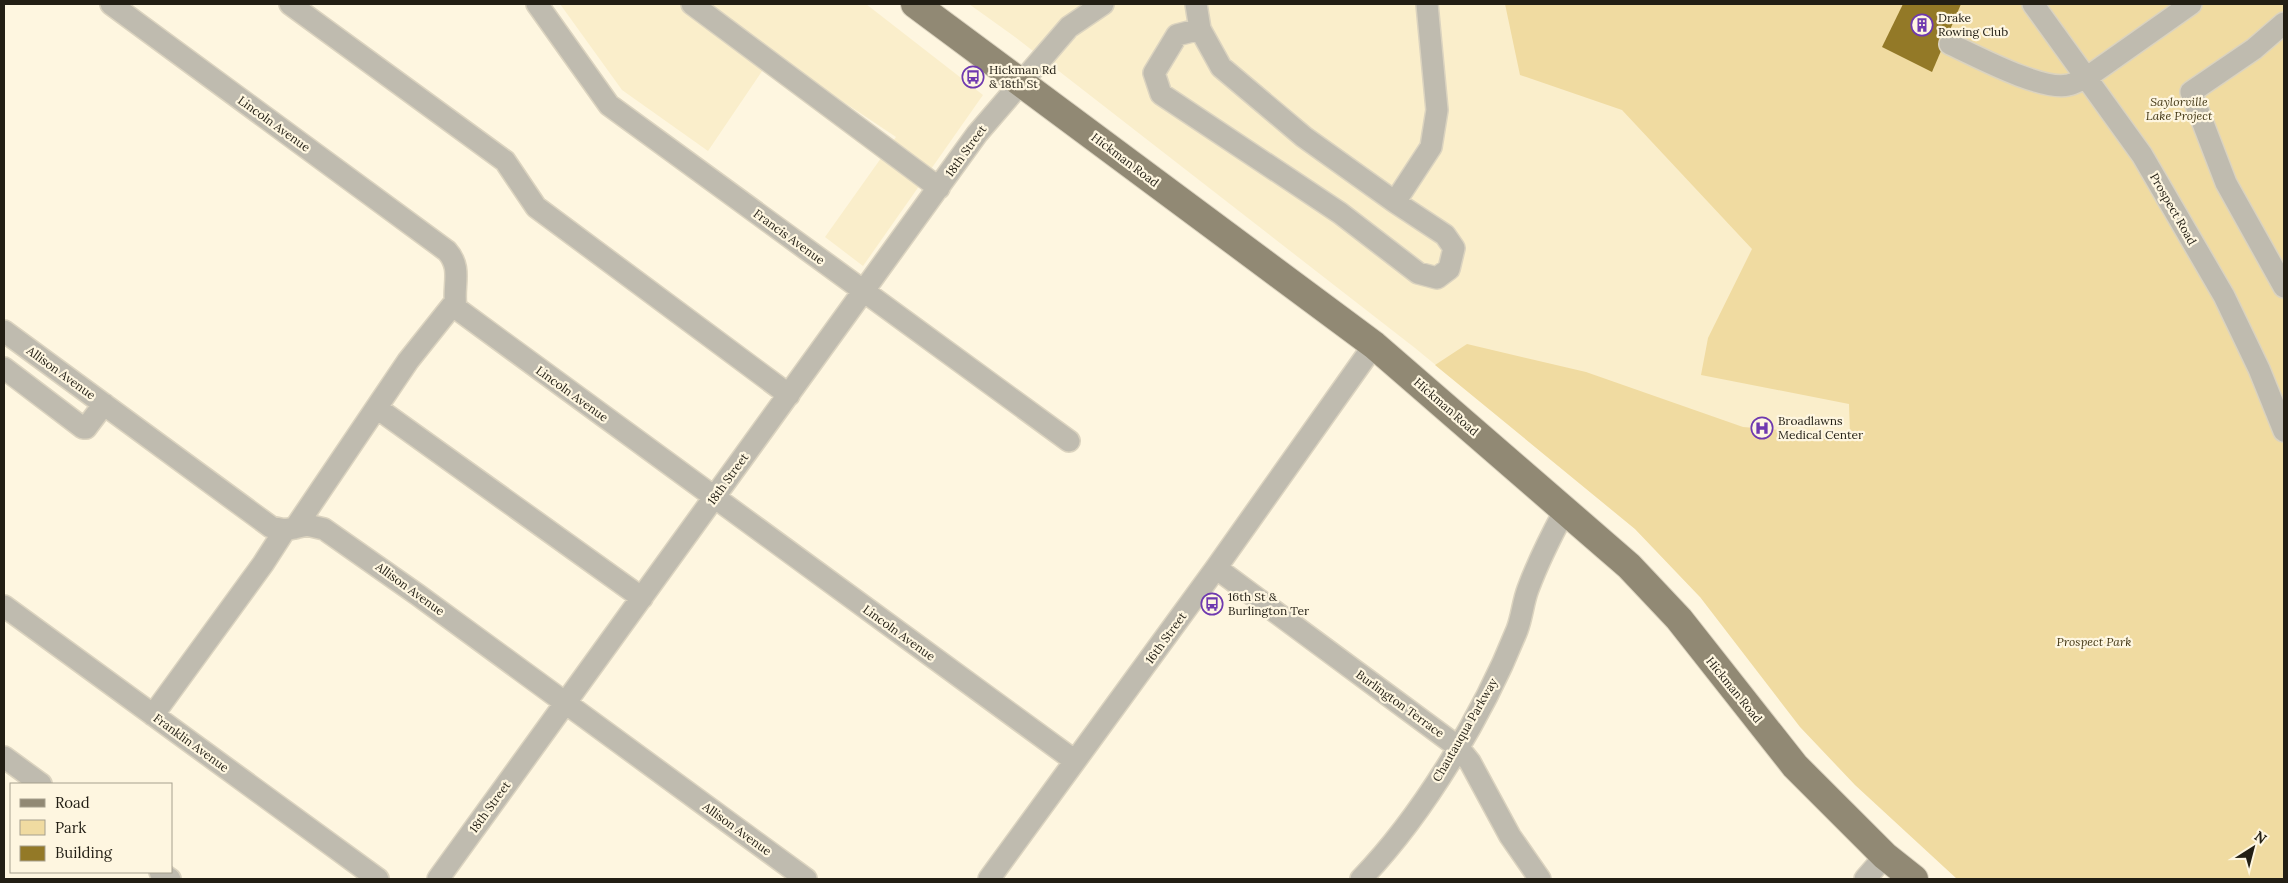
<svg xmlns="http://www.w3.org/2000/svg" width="2288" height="883" font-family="Lora,serif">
	<rect width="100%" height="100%" fill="#fef6e0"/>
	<!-- built -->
	<path fill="#faeecb" d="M560 4H866L983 95 863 266 825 237 896 137 773 55 708 151 622 90Z
		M969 4H1804L2139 249 1700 597 1635 529 1415 348 1015 37Z"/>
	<!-- green -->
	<path fill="#f0dba1" d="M1505 4H2284V879H1957L1855 785 1800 727 1700 597 1635 529 1435 365 1467 344 1586 372 1743 427 1850 436 1849 404 1701 375 1708 338 1752 249 1622 110 1520 75Z"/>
	<!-- building -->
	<path fill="#937927" d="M1903 4H1961L1932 72 1882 47Z"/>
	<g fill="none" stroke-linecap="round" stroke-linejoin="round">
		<!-- minor casing -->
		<g stroke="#dbd3bf" stroke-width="24">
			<path id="minor" d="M111 4 447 251C463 269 452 286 456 308L1075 761
				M290 4 505 161 536 207 789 395
				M537 4 609 105 1069 441
				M692 4 939 188
				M1196 4 1200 29 1221 67 1304 137 1395 202 1431 147 1437 110 1427 4
				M2033 4 2142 155 2224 296 2259 369 2284 431
				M2284 23 2254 49 2191 92 2226 183 2284 287
				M1200 29 1177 35 1154 73 1161 94 1340 213 1418 273 1437 278 1449 269 1454 248 1445 235 1395 202
				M1950 44C1976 56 2041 91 2068 85 2074 84 2080 80 2086 78L2191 4
				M4 331 271 527 285 530 307 525 324 529 418 595 806 879
				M4 368 83 428H86L104 404
				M377 408 642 598
				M295 528 408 361 455 302
				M1216 568 1458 747 1470 762 1510 836 1540 879
				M4 606 378 879
				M153 715 263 564 285 530
				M4 757 41 784
				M160 872 170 879
				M438 879 977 134 1069 27 1103 4
				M989 879 1216 568 1374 345
				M1361 879C1424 814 1484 713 1517 630 1522 617 1523 602 1528 589 1538 562 1551 536 1565 510
				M1865 879 1885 856"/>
		</g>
		<!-- major casing -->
		<g stroke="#dbd3bf" stroke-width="30">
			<path id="major" d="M915 4 1374 345 1629 566 1679 619 1795 766 1885 856 1914 879"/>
		</g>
		<!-- minor -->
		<use href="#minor" stroke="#bfbbaf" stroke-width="21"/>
		<!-- major -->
		<use href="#major" stroke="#918974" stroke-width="28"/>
	</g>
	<!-- icons -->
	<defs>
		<g id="building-ring" transform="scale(1.125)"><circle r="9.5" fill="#fef6e0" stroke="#6f39af" stroke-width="1.5"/><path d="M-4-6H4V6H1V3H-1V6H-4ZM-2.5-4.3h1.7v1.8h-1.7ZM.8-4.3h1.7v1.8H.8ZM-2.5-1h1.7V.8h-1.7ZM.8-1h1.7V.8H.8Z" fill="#6f39af"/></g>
		<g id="bus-ring" transform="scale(1.125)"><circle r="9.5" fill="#fef6e0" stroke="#6f39af" stroke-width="1.5"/><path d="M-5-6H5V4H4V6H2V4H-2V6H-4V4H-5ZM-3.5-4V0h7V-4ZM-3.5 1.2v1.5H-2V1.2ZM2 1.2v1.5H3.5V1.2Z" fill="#6f39af"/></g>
		<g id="hospital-ring" transform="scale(1.125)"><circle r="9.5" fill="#fef6e0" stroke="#6f39af" stroke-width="1.5"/><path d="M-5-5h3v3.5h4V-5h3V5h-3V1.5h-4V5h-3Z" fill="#6f39af"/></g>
	</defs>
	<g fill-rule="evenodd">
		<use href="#building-ring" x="1922" y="25"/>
		<use href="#bus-ring" x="973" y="77"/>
		<use href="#hospital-ring" x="1762" y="428"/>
		<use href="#bus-ring" x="1212" y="604"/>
	</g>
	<g text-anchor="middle" stroke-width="4.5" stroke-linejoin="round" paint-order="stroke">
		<!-- poi labels -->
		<g font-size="12" fill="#221e14" stroke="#fef6e0" text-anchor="start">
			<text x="1938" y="22">Drake<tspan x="1938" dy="14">Rowing Club</tspan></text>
			<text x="989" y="74">Hickman Rd<tspan x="989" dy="14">&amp; 18th St</tspan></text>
			<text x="1778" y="425">Broadlawns<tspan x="1778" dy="14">Medical Center</tspan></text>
			<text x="1228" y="601">16th St &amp;<tspan x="1228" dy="14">Burlington Ter</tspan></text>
		</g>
		<!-- park labels -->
		<g font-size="12" font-style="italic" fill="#443816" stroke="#fef6e0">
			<text x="2179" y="106">Saylorville<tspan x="2179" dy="14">Lake Project</tspan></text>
			<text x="2094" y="646">Prospect Park</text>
		</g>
		<!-- street labels -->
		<g font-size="12" fill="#221e14" stroke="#fef6e0">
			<text transform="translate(274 124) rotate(36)" y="4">Lincoln Avenue</text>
			<text transform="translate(966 151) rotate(-54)" y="4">18th Street</text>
			<text transform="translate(1125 160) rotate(37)" y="4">Hickman Road</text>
			<text transform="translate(2173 209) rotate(60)" y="4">Prospect Road</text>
			<text transform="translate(789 237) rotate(36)" y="4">Francis Avenue</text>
			<text transform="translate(61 373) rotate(36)" y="4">Allison Avenue</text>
			<text transform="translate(572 394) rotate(36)" y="4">Lincoln Avenue</text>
			<text transform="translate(1446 407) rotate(41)" y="4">Hickman Road</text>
			<text transform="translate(728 479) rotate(-54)" y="4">18th Street</text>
			<text transform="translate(410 589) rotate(36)" y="4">Allison Avenue</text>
			<text transform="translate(899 633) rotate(36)" y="4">Lincoln Avenue</text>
			<text transform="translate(1166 638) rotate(-54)" y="4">16th Street</text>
			<text transform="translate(1734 690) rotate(51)" y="4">Hickman Road</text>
			<text transform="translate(1400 704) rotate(36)" y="4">Burlington Terrace</text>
			<text transform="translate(1465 730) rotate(-60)" y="4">Chautauqua Parkway</text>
			<text transform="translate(191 743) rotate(36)" y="4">Franklin Avenue</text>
			<text transform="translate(490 807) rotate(-54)" y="4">18th Street</text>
			<text transform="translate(737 829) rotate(36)" y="4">Allison Avenue</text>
		</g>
	</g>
	<!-- border -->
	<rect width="2288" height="883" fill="none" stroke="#221e14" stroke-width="10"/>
	<!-- legend -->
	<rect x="10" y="783" width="162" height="90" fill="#fef6e0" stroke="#a6a08e"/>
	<rect x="20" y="799" width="25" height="8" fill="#918974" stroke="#a6a08e"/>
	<text x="55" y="808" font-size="15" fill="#221e14">Road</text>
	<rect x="20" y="820" width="25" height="15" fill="#f0dba1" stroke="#a6a08e"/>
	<text x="55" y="833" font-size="15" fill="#221e14">Park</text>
	<rect x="20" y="846" width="25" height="15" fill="#937927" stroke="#a6a08e"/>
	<text x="55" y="858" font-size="15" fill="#221e14">Building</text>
	<!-- north arrow -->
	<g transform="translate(2253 848) rotate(36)" stroke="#fef6e0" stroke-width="4" paint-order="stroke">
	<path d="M0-4L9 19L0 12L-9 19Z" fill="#221e14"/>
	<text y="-8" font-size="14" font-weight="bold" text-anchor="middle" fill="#221e14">N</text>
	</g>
</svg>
